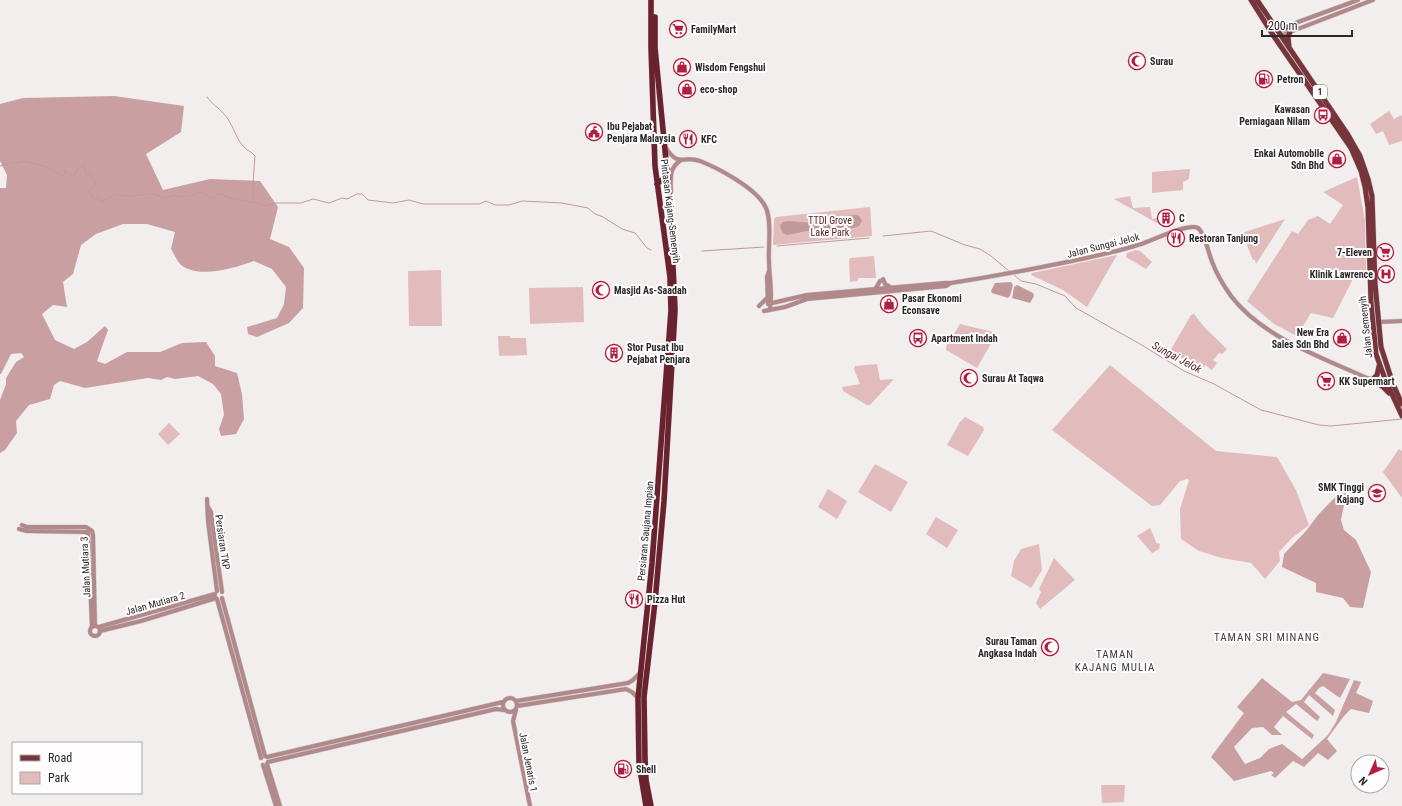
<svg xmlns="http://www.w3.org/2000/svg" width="1402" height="806" font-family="'Roboto Condensed',sans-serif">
	<rect width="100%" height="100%" fill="#f2eeee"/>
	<!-- green -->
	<path fill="#e2bbbc" d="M1389 111 1394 119 1401 115 1402 117V141L1389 145 1383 131 1376 134 1370 124Z
		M1190 169 1189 179 1183 182V190L1152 193V172Z
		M1357 177 1365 221 1366 270 1356 273 1333 318 1311 313 1297 336 1274 324 1247 301 1292 231 1298 234 1308 220 1318 216 1330 224 1343 205 1323 192Z
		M1130 196 1133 208 1150 207 1152 219 1157 218V223L1114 199Z
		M870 207 872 236 773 245 774 219 776 217Z
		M1285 219 1256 264 1255 260H1253L1242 233Z
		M1136 250 1140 251 1152 262 1146 269 1126 257 1127 253Z
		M1117 255 1087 307 1063 290 1031 275 1032 273Z
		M874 256 876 278H859L857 281 850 282 849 261 850 258Z
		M441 270 442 326H409L408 271Z
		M583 287 584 322 530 324 529 288Z
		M1194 314 1205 328 1227 349 1222 354 1219 353 1213 360 1217 363 1212 370 1205 365 1202 370 1170 351 1191 315Z
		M960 324 997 333 977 368 946 350V347Z
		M498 336H510V338H526L527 355 499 356Z
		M877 364 880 380 894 379 870 405H867L843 391 842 387 860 384 854 369 855 366Z
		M1110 365 1216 451 1277 457 1296 490 1309 525 1292 538 1279 552 1280 561 1265 579 1251 563 1222 558 1199 551 1181 539 1180 509 1189 480 1187 479 1180 481 1160 505 1152 506 1052 430Z
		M965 417 983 427 984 430 968 456 947 445 960 422Z
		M169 423 180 434 168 445 158 434Z
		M1399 449 1402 451V498L1383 472Z
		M875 464 908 482 891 512 858 492Z
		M828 489 847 501 837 519 818 507Z
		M936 517 958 530 947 548 926 534Z
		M1150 528 1157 544 1159 543 1160 545 1159 549 1152 553 1137 536Z
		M1039 544 1042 570 1031 588 1011 576 1014 561 1021 549Z
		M1054 558 1075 580 1040 609 1036 603 1041 592 1039 589Z
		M1101 785H1125L1124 802 1102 803Z"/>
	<!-- forest -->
	<path fill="#c99fa1" d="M114 96 184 106 181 132 146 154 163 190 210 179 260 181 278 207 270 239 289 247 304 268 303 308 289 323 257 337 248 334 247 327 277 318 284 304 286 287 272 269 254 261C235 268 199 279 181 265 177 261 174 254 171 249L175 232 147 224H123L96 234 81 245 73 274 63 282 67 307 53 305 42 314 55 340 74 349 87 342 105 326 108 330 97 361 105 364 127 352H160L182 343 206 342 215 356V366L237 373 242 394 244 419 236 434 221 436 219 429 224 415 221 394 213 384 198 376 175 379 167 377 161 380 148 378 85 388 60 381 54 385 50 399 29 405 16 421 17 433 5 450 0 453V400L6 384V378L16 362 24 357 21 353 11 354 1 374H0V188H6L7 175 0 161V104L23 98Z
		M1344 488 1346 495 1341 520 1344 530 1356 540 1371 572 1363 608 1350 607 1343 598 1316 592V583L1282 567 1284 554 1306 531 1318 515Z
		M1323 673 1350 679 1340 698 1323 686 1319 688 1315 693 1335 710 1333 716 1309 695 1304 702 1320 717 1317 721 1296 704 1286 712 1314 735 1312 739 1283 716 1274 727 1282 735H1272L1263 727 1252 728 1234 747 1245 764 1260 758 1269 749 1282 744 1302 759 1328 735 1336 722 1354 680 1361 682 1356 693 1373 701 1369 713 1351 709C1341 718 1335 729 1327 739L1337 751 1328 760 1318 753 1304 767 1293 761 1275 778 1271 775 1274 773 1271 771 1234 781 1211 757 1244 713 1237 707 1262 678 1292 702 1301 700Z"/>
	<!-- water -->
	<path fill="#c2999a" d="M854 215C859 215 860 216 862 221L859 226 853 228 846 227 828 230H812L787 235C782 233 781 230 780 225L783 222 788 221 814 223 824 219Z
		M1011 282 1013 285 1010 296 1008 298 992 293 991 291 995 283Z
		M1017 285 1033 293 1034 296 1030 303 1012 298 1014 287Z"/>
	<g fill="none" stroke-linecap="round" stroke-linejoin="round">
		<!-- stream -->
		<path stroke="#c2999a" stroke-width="1" d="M207 97C213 105 218 107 223 113 233 123 235 137 243 146 246 150 252 152 255 156L253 183V202
			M0 166 24 161 50 168 61 176 65 174V170L74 177 77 169 84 165 86 173 91 175 96 184 89 191 92 196 102 202 115 195 130 196 155 194 164 198 174 195 181 197 190 196 200 192 214 198 218 193 230 198 253 202 266 206 276 203H301L313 199 329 203 342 198 347 199 357 194H362L368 200 393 203 409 200 423 204H479L486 201 495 205H509L522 201 562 203 588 208 595 214 603 217 622 229 635 233 647 248 651 250
			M883 236 931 231 965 245 980 249 991 256 1009 271
			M777 246 869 238
			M702 251 764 247
			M1013 274 1021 281 1036 284 1065 296 1076 308 1140 344 1184 371 1214 384 1261 410 1319 425 1331 426 1402 419"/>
		<!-- tertiary casing -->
		<g stroke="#cecbcb" stroke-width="5">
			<path id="tertiary" d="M1279 32 1298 22 1358 0
				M1281 36 1290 32 1373 0
				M666 148C679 168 683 155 700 161 718 168 758 189 766 208 772 222 768 246 769 262 769 277 773 292 770 308
				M671 192C671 178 668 169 681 160
				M883 279 885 284 890 287
				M876 288 880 281
				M768 304 807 295 945 283H951C990 277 1028 270 1067 262 1092 257 1117 252 1141 244 1151 241 1189 222 1198 228 1205 233 1209 256 1213 264 1217 275 1224 286 1231 296 1262 337 1321 357 1367 378L1377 381 1385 379
				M768 304 767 277 769 271
				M759 306 767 298
				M764 311 785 307 807 299 946 286 949 284
				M1379 322 1402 321
				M207 499 208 521 217 591
				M208 507 211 512 222 592
				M22 525 27 527H86L92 531 93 535 95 626
				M19 529 27 531 85 532 88 533 92 627
				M222 598 265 756
				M217 599 261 758
				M90 631a5 5 0 1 1 10 0a5 5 0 1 1-10 0Z
				M99 627 215 594
				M100 631 141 621 216 598
				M503 705a7 7 0 1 1 14 0a7 7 0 1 1-14 0Z
				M516 701 628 683 633 680 640 673
				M517 706 626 689 632 692 638 698
				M516 710 513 721 530 806
				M267 757 503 702
				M268 762 496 709 504 710
				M267 764 280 806
				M263 765 276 806"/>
		</g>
		<!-- primary casing -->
		<g stroke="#cecbcb" stroke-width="6">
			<path id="primary" d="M1251 0 1273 35 1351 148 1361 171 1365 187 1368 208 1371 303 1376 354 1385 379 1402 416
				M1257 0 1348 135 1360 156 1368 179 1372 196 1375 283 1381 347 1393 384 1402 404
				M1273 23 1282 27H1288
				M1289 46 1288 37 1290 32
				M1379 366 1377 375 1372 380 1383 387 1389 393"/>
		</g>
		<!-- trunk casing -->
		<g stroke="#cecbcb" stroke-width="6">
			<path id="trunk" d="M657 184 663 179 666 181 667 187
				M646 806 639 764 638 698 652 563 671 311 670 277 655 166 651 47V0
				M651 806 646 780 645 759 644 697 655 602 664 501 675 310 670 201 655 48V17"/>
		</g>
		<!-- tertiary -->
		<use href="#tertiary" stroke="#b1898b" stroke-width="4"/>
		<!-- primary -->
		<use href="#primary" stroke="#76343b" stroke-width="5"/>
		<!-- trunk -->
		<use href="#trunk" stroke="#6a222e" stroke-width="5.5"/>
	</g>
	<!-- icons -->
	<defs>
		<g id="supermarket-ring" transform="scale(0.9)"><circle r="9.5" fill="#fefcfc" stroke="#b11e3f" stroke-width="1.5"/><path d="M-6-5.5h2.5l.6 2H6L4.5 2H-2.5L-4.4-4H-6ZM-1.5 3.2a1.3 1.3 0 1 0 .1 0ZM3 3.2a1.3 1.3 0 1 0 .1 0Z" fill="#b11e3f"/></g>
		<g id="mosque-ring" transform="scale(0.9)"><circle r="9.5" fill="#fefcfc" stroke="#b11e3f" stroke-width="1.5"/><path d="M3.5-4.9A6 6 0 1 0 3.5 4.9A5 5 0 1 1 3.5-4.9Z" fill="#b11e3f"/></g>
		<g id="shop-ring" transform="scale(0.9)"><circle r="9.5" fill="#fefcfc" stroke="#b11e3f" stroke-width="1.5"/><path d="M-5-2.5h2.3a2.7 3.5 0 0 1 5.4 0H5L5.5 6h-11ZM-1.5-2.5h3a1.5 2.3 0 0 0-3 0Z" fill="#b11e3f"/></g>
		<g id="fuel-ring" transform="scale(0.9)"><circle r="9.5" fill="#fefcfc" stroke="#b11e3f" stroke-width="1.5"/><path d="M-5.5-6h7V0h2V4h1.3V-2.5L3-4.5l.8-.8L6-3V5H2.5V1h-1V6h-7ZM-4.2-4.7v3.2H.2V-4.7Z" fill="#b11e3f"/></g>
		<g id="bus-ring" transform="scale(0.9)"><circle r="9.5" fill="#fefcfc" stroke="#b11e3f" stroke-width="1.5"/><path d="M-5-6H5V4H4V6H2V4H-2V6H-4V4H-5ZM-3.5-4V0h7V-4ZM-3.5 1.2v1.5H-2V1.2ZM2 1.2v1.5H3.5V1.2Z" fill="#b11e3f"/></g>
		<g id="civic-ring" transform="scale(0.9)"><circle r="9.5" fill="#fefcfc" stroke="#b11e3f" stroke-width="1.5"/><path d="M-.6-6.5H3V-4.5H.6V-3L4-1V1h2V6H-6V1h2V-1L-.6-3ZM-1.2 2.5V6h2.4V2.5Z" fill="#b11e3f"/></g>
		<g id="restaurant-ring" transform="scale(0.9)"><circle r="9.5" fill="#fefcfc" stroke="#b11e3f" stroke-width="1.5"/><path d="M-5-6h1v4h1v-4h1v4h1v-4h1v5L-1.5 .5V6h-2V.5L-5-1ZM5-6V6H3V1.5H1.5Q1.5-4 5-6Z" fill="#b11e3f"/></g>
		<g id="building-ring" transform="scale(0.9)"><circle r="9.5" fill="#fefcfc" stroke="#b11e3f" stroke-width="1.5"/><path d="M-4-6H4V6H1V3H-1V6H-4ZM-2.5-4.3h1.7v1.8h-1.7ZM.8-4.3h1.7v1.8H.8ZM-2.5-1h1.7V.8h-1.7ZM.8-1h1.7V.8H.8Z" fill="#b11e3f"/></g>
		<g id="hospital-ring" transform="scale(0.9)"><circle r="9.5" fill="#fefcfc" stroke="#b11e3f" stroke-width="1.5"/><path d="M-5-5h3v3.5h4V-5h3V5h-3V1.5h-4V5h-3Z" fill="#b11e3f"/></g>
		<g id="school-ring" transform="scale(0.9)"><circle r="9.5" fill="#fefcfc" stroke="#b11e3f" stroke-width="1.5"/><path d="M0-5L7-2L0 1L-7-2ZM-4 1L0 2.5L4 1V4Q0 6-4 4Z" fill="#b11e3f"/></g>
	</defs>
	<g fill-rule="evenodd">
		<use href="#supermarket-ring" x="678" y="29"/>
		<use href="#mosque-ring" x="1137" y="61"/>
		<use href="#shop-ring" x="682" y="67"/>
		<use href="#fuel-ring" x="1264" y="79"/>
		<use href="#shop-ring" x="687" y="89"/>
		<use href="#bus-ring" x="1323" y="115"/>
		<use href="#civic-ring" x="594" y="132"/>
		<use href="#restaurant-ring" x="688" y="139"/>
		<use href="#shop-ring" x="1337" y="159"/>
		<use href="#building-ring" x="1166" y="218"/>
		<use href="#restaurant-ring" x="1176" y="238"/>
		<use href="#supermarket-ring" x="1385" y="252"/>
		<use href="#hospital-ring" x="1386" y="274"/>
		<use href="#mosque-ring" x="601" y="290"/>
		<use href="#shop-ring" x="889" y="304"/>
		<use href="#bus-ring" x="918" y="338"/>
		<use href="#shop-ring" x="1342" y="338"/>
		<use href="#building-ring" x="614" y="353"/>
		<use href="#mosque-ring" x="969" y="378"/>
		<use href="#supermarket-ring" x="1326" y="381"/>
		<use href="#school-ring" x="1377" y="493"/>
		<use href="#restaurant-ring" x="634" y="599"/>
		<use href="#mosque-ring" x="1050" y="647"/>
		<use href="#fuel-ring" x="623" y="769"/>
	</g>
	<g text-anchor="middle" stroke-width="4" stroke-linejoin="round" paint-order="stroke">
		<!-- shield labels -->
		<rect fill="#fefcfc" stroke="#6a6868" stroke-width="1" x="1313" y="85" width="14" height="14" rx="3"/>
		<g font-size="9" font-weight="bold" fill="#2a2929">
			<text x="1320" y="95">1</text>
		</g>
		<!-- poi labels -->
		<g font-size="10" font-weight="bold" fill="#2a2929" stroke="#fefcfc" text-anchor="start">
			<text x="691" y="33">FamilyMart</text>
			<text x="1150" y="65">Surau</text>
			<text x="695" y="71">Wisdom Fengshui</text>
			<text x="1277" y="83">Petron</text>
			<text x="700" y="93">eco-shop</text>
			<text x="1310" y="113" text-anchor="end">Kawasan<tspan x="1310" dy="12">Perniagaan Nilam</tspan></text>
			<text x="607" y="130">Ibu Pejabat<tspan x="607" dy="12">Penjara Malaysia</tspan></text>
			<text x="701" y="143">KFC</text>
			<text x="1324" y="157" text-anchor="end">Enkai Automobile<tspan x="1324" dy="12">Sdn Bhd</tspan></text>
			<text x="1179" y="222">C</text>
			<text x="1189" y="242">Restoran Tanjung</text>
			<text x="1372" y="256" text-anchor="end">7-Eleven</text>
			<text x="1373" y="278" text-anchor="end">Klinik Lawrence</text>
			<text x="614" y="294">Masjid As-Saadah</text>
			<text x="902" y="302">Pasar Ekonomi<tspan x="902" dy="12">Econsave</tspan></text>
			<text x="1329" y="336" text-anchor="end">New Era<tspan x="1329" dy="12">Sales Sdn Bhd</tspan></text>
			<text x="931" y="342">Apartment Indah</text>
			<text x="627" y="351">Stor Pusat Ibu<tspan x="627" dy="12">Pejabat Penjara</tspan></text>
			<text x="982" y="382">Surau At Taqwa</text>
			<text x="1339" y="385">KK Supermart</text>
			<text x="1364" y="491" text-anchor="end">SMK Tinggi<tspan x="1364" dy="12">Kajang</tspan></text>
			<text x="647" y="603">Pizza Hut</text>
			<text x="1037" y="645" text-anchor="end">Surau Taman<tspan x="1037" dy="12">Angkasa Indah</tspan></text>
			<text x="636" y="773">Shell</text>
		</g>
		<!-- street labels -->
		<g font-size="10" fill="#2a2929" stroke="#fefcfc">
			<text transform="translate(671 211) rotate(83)" y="4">Pintasan Kajang-Semenyih</text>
			<text transform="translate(1103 245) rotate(-14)" y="4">Jalan Sungai Jelok</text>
			<text transform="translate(1365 327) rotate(-96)" y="4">Jalan Semenyih</text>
			<text transform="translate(645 531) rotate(-85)" y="4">Persiaran Saujana Impian</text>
			<text transform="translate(223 542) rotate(82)" y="4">Persiaran TKP</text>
			<text transform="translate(85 567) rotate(-93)" y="4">Jalan Mutiara 3</text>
			<text transform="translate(155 603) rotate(-16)" y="4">Jalan Mutiara 2</text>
			<text transform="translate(529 762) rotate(79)" y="4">Jalan Jenaris 1</text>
		</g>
		<!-- park labels -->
		<g font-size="10" fill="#541e25" stroke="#fefcfc">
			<text x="830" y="224">TTDI Grove<tspan x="830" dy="12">Lake Park</tspan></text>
		</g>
		<!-- water labels -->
		<g font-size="11" font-style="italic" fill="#521d24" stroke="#fefcfc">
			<text transform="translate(1177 357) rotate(28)" y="4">Sungai Jelok</text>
		</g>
		<!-- neighbourhood labels -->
		<g font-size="11" letter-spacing="1" fill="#423e3e" stroke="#fefcfc">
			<text x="1267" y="641">TAMAN SRI MINANG</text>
			<text x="1115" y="658">TAMAN<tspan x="1115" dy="13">KAJANG MULIA</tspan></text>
		</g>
	</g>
	<!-- legend -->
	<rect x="12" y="742" width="130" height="52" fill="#fefcfc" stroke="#a9a8a8"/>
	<rect x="20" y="755" width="20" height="6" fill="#76343b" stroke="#a9a8a8"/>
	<text x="48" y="762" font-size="12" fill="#2a2929">Road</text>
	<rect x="20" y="772" width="20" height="12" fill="#e2bbbc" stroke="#a9a8a8"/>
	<text x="48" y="782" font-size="12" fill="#2a2929">Park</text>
	<!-- north arrow -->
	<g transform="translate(1370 774) rotate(225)"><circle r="19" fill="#fefcfc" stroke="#a9a8a8"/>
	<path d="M0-3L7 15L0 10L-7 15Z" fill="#b11e3f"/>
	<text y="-6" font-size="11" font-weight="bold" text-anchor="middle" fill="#2a2929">N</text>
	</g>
	<!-- scale -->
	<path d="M1262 30v6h90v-6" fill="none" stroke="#2a2929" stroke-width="2"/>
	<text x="1268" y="30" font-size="12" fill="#2a2929" stroke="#fefcfc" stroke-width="3" paint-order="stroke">200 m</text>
</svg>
